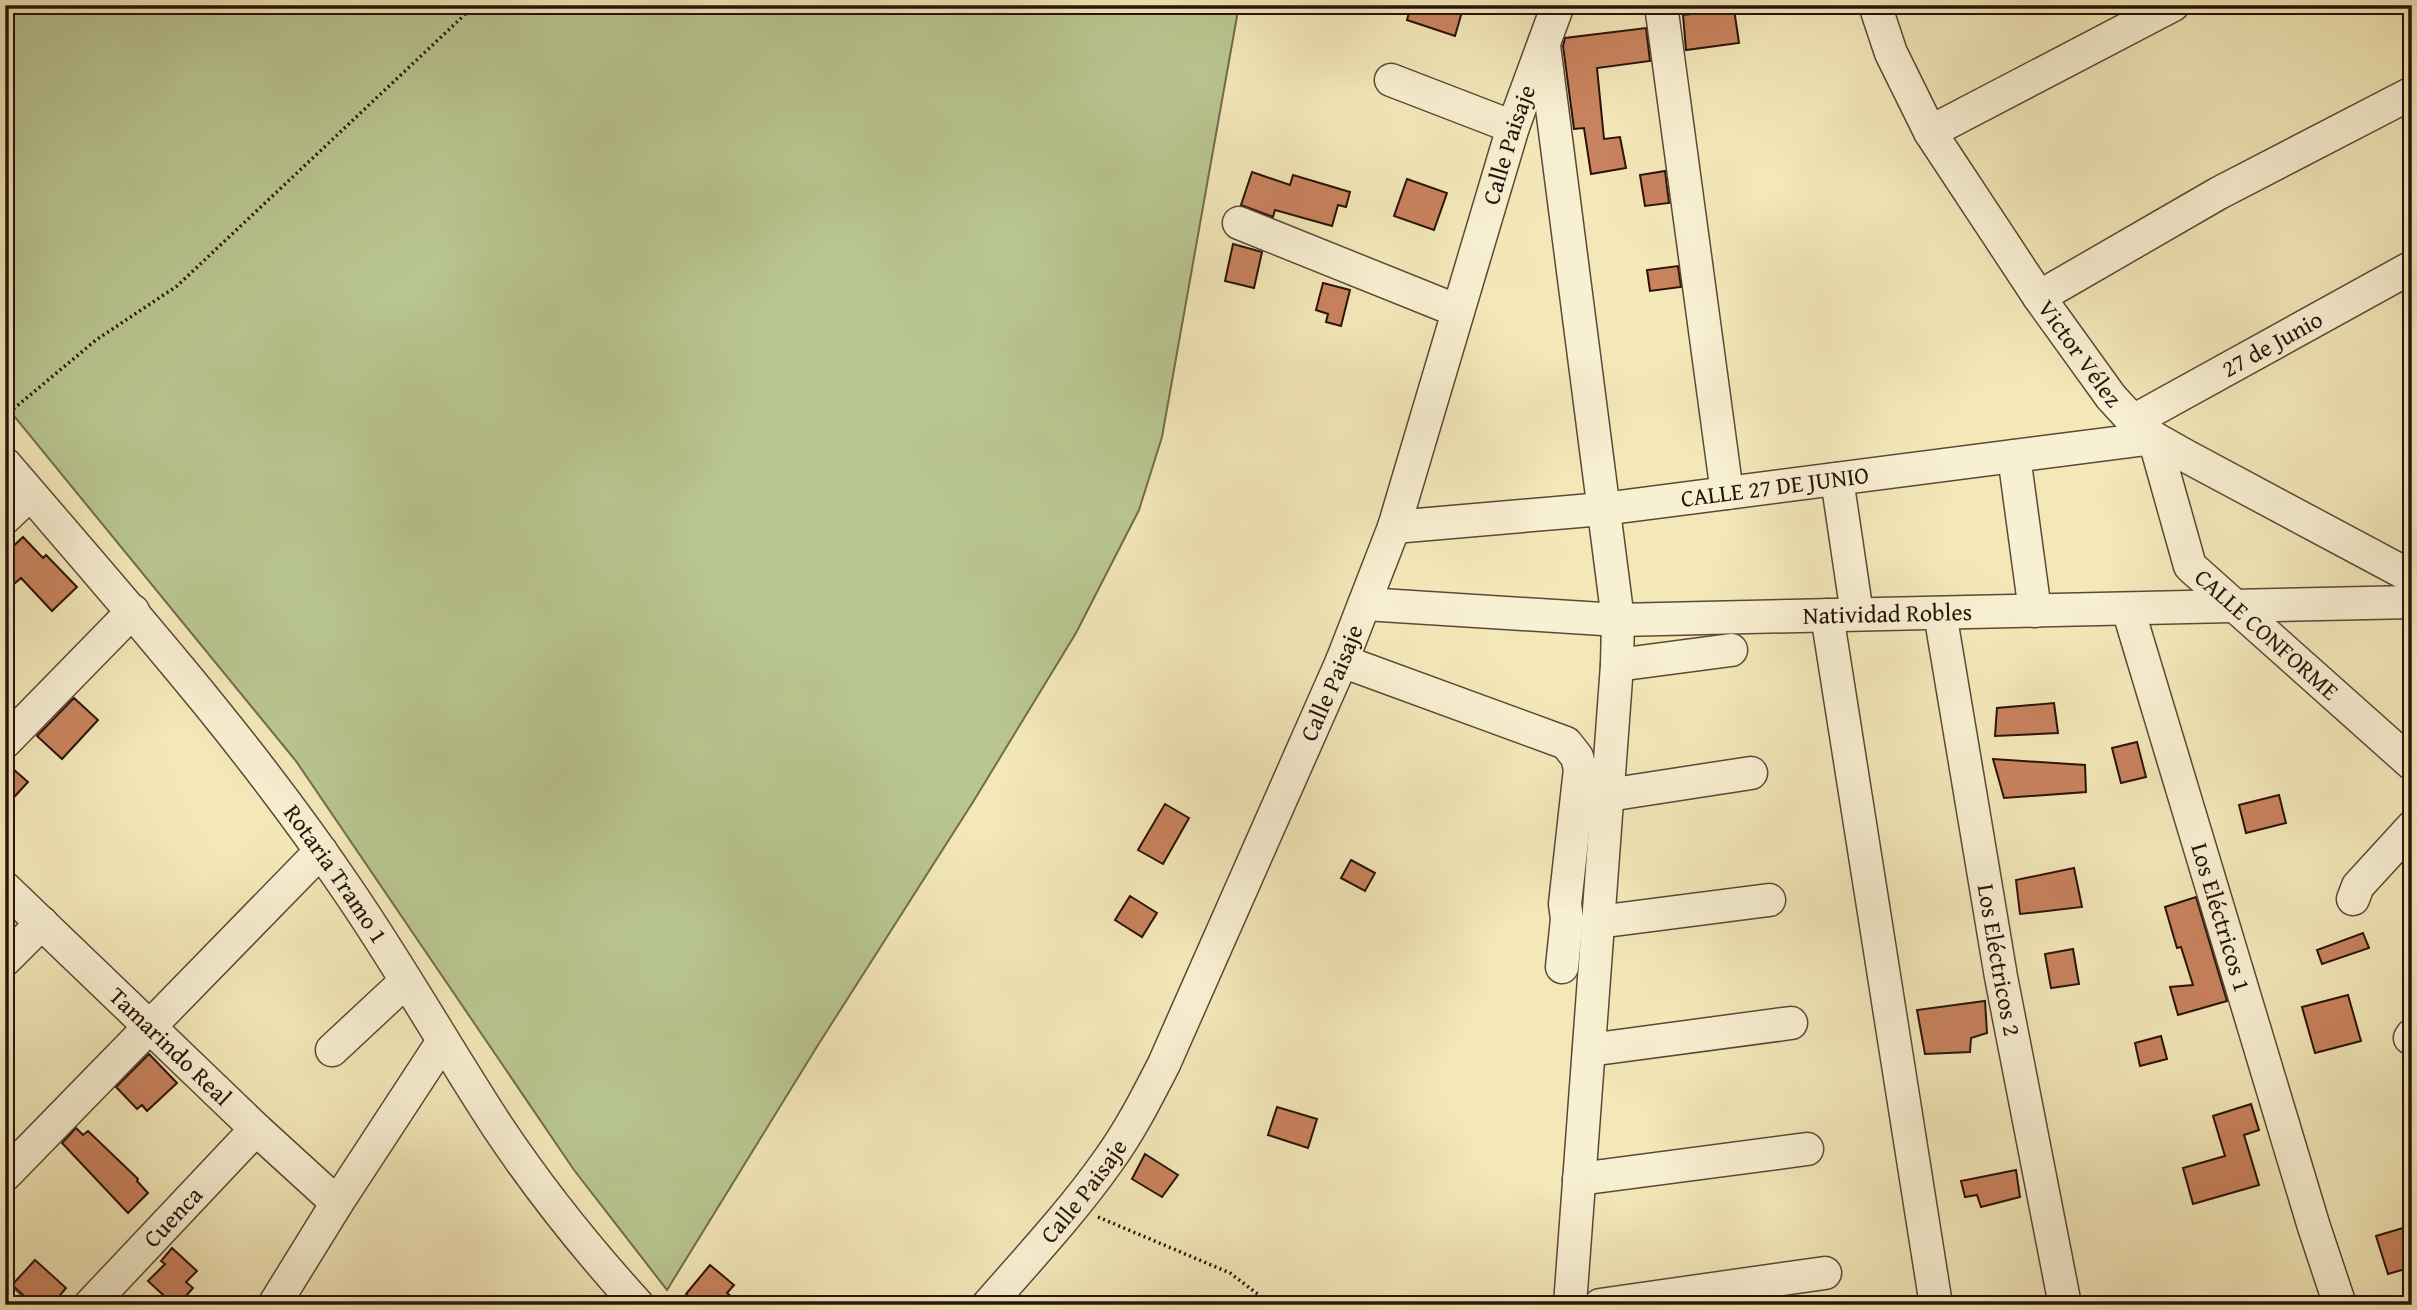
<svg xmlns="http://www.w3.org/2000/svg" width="2417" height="1310" font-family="'Gentium Book Plus',serif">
	<rect width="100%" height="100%" fill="#f4e8b9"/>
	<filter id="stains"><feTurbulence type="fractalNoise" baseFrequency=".00286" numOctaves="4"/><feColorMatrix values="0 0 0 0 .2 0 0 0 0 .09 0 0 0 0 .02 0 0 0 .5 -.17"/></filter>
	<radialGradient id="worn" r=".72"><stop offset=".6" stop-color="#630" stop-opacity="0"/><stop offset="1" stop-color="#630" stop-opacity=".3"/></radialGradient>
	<!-- green -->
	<path fill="#b9c691" stroke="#706c4e" stroke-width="2" d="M5 5H1239L1162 437 1139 510 1076 633 973 802 818 1045 667 1290 574 1170 296 761 5 405Z"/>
	<!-- building -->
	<path fill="#c9835e" stroke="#28130b" stroke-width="2" d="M1411 5H1464L1455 36 1407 20Z
		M1734 9 1739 43 1686 50 1683 15Z
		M1646 28 1650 61 1597 68 1604 139 1620 137 1626 168 1591 174 1584 128 1574 129 1563 46 1565 38Z
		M1665 171 1669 203 1645 206 1640 175Z
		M1252 172 1290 185 1293 175 1350 192 1346 207 1338 205 1332 226 1275 210 1273 217 1241 205Z
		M1407 179 1447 193 1434 230 1394 216Z
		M1233 244 1262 252 1254 288 1225 281Z
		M1678 266 1681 287 1650 291 1647 270Z
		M1323 283 1350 290 1341 326 1326 322 1328 314 1316 310Z
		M23 537 43 558 46 555 77 587 52 611 21 578 5 592V554Z
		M74 698 98 720 62 759 37 736Z
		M2054 703 2058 733 1995 736 1997 708Z
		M2137 742 2146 777 2121 783 2112 748Z
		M1993 759 2085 765 2086 792 2004 798Z
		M5 762 28 782 5 807Z
		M2279 795 2286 823 2246 833 2239 805Z
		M1165 804 1189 818 1163 864 1138 850Z
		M1351 860 1375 873 1365 891 1341 878Z
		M2074 868 2082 907 2020 914 2016 880Z
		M1130 896 1157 913 1142 937 1115 920Z
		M2196 897 2227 1001 2178 1015 2170 987 2193 985 2181 947 2177 948 2165 907Z
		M2363 933 2369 948 2322 964 2317 950Z
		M2073 949 2079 984 2051 988 2045 954Z
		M2348 995 2361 1041 2315 1053 2302 1007Z
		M1985 1001 1987 1033 1971 1038 1970 1052 1925 1054 1917 1010Z
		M2161 1036 2167 1059 2140 1066 2135 1043Z
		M149 1054 177 1083 147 1111 142 1105 137 1109 116 1087Z
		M2251 1104 2259 1130 2244 1135 2259 1185 2193 1204 2183 1168 2225 1156 2213 1116Z
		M1277 1107 1317 1119 1308 1148 1268 1135Z
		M76 1128 83 1135 88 1131 138 1179 137 1181 148 1193 128 1213 62 1143Z
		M1145 1154 1178 1175 1162 1197 1132 1179Z
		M2016 1170 2020 1197 1981 1207 1977 1195 1965 1197 1961 1181Z
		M2403 1228 2412 1255V1267L2388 1274 2376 1236Z
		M172 1248 197 1271 186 1282 193 1288 178 1305H174L148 1281 165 1264 161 1261Z
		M35 1260 66 1288 52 1305H34L12 1285Z
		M710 1265 734 1285 727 1293 741 1305H699L686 1294Z"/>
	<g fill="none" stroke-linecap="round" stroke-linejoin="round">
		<!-- minor casing -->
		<g stroke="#5b4836" stroke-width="35">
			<g id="minor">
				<path d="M1661 5 1727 493"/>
				<path id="s1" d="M1875 5 1891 53 1930 132 2039 297 2111 397 2133 421 2154 438 2186 456 2412 577"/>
				<path d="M1544 46 1618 620 1617 665 1570 1305"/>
				<path d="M1391 80 1513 127"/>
				<path d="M1930 132 2173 5"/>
				<path d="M1239 223 1458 311"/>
				<path d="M2039 297 2219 193 2412 93"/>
				<path id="s2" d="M2133 421 2412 267"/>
				<path d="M2014 456 2035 611"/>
				<path id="s3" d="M5 464C124 603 245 738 347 889 400 966 446 1048 497 1126 539 1189 587 1249 638 1305"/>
				<path d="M1837 479 1857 614"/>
				<path d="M5 518 30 494"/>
				<path id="s4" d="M1394 527 1603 509 2154 438 2190 566 2412 764"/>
				<path id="s5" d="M1365 604 1618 620 2412 602"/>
				<path id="s6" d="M2128 609 2314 1227 2340 1305"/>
				<path id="s7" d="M1940 613 2001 977 2065 1305"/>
				<path d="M1827 615 1936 1305"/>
				<path d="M1342 661 1566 743 1577 757 1580 769 1565 904 1567 919 1562 967"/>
				<path d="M1617 665 1731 650"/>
				<path d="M5 742 133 611"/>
				<path d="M1608 795 1751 773"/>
				<path id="s8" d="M5 888 256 1129 337 1203"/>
				<path d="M2353 899 2358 886 2412 827"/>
				<path d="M1598 922 1769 900"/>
				<path d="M5 960 42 923"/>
				<path d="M2410 1038 2412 1035"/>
				<path d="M332 1050 406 981"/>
				<path d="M1589 1050 1791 1023"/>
				<path d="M5 1175 321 851"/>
				<path d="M1579 1179 1807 1149"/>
				<path d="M5 1303 7 1305"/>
				<path id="s9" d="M90 1305 256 1129"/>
				<path d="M274 1305 337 1203 443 1041"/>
				<path id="s10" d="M988 1305C1029 1258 1072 1212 1108 1161 1130 1131 1147 1097 1164 1064L1342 661 1394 527 1513 127 1558 5"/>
				<path d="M1600 1305 1825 1273"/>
			</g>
		</g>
		<!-- path -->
		<path stroke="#28130b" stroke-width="3.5" stroke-dasharray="2 3.5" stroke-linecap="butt" d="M5 416 96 340 177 286 475 5
			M1098 1217 1230 1273 1272 1305"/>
		<!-- minor -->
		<use href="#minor" stroke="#f8f0d2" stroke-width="32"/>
	</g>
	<g text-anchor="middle" stroke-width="6" stroke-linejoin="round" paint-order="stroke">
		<!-- street labels -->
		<g font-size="24" fill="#28130b" stroke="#f8f0d2">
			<text dy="8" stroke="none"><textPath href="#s10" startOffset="1283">Calle Paisaje</textPath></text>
			<text dy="8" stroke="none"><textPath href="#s2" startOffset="159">27 de Junio</textPath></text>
			<text dy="8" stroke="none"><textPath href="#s1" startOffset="406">Victor Vélez</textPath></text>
			<text dy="8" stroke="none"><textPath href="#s4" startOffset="383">CALLE 27 DE JUNIO</textPath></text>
			<text dy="8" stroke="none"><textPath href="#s5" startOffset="523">Natividad Robles</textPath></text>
			<text dy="8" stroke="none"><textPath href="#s4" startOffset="1001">CALLE CONFORME</textPath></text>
			<text dy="8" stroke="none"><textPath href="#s10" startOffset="716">Calle Paisaje</textPath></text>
			<text dy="8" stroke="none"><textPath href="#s3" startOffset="527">Rotaria Tramo 1</textPath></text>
			<text dy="8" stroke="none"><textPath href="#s6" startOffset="322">Los Eléctricos 1</textPath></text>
			<text dy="8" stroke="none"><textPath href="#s7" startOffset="352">Los Eléctricos 2</textPath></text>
			<text dy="8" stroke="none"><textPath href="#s8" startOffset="229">Tamarindo Real</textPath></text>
			<text dy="8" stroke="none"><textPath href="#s10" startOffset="149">Calle Paisaje</textPath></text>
			<text dy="8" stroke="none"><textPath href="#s9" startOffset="121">Cuenca</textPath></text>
		</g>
	</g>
	<!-- margin -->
	<rect width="2417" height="1310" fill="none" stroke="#f4e8b9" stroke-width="28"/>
	<rect x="7" y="7" width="2403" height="1296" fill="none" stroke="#28130b" stroke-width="3.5"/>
	<rect x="14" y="14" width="2389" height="1282" fill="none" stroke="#28130b" stroke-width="2"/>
	<rect width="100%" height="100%" filter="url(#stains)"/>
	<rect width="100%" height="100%" fill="url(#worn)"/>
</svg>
